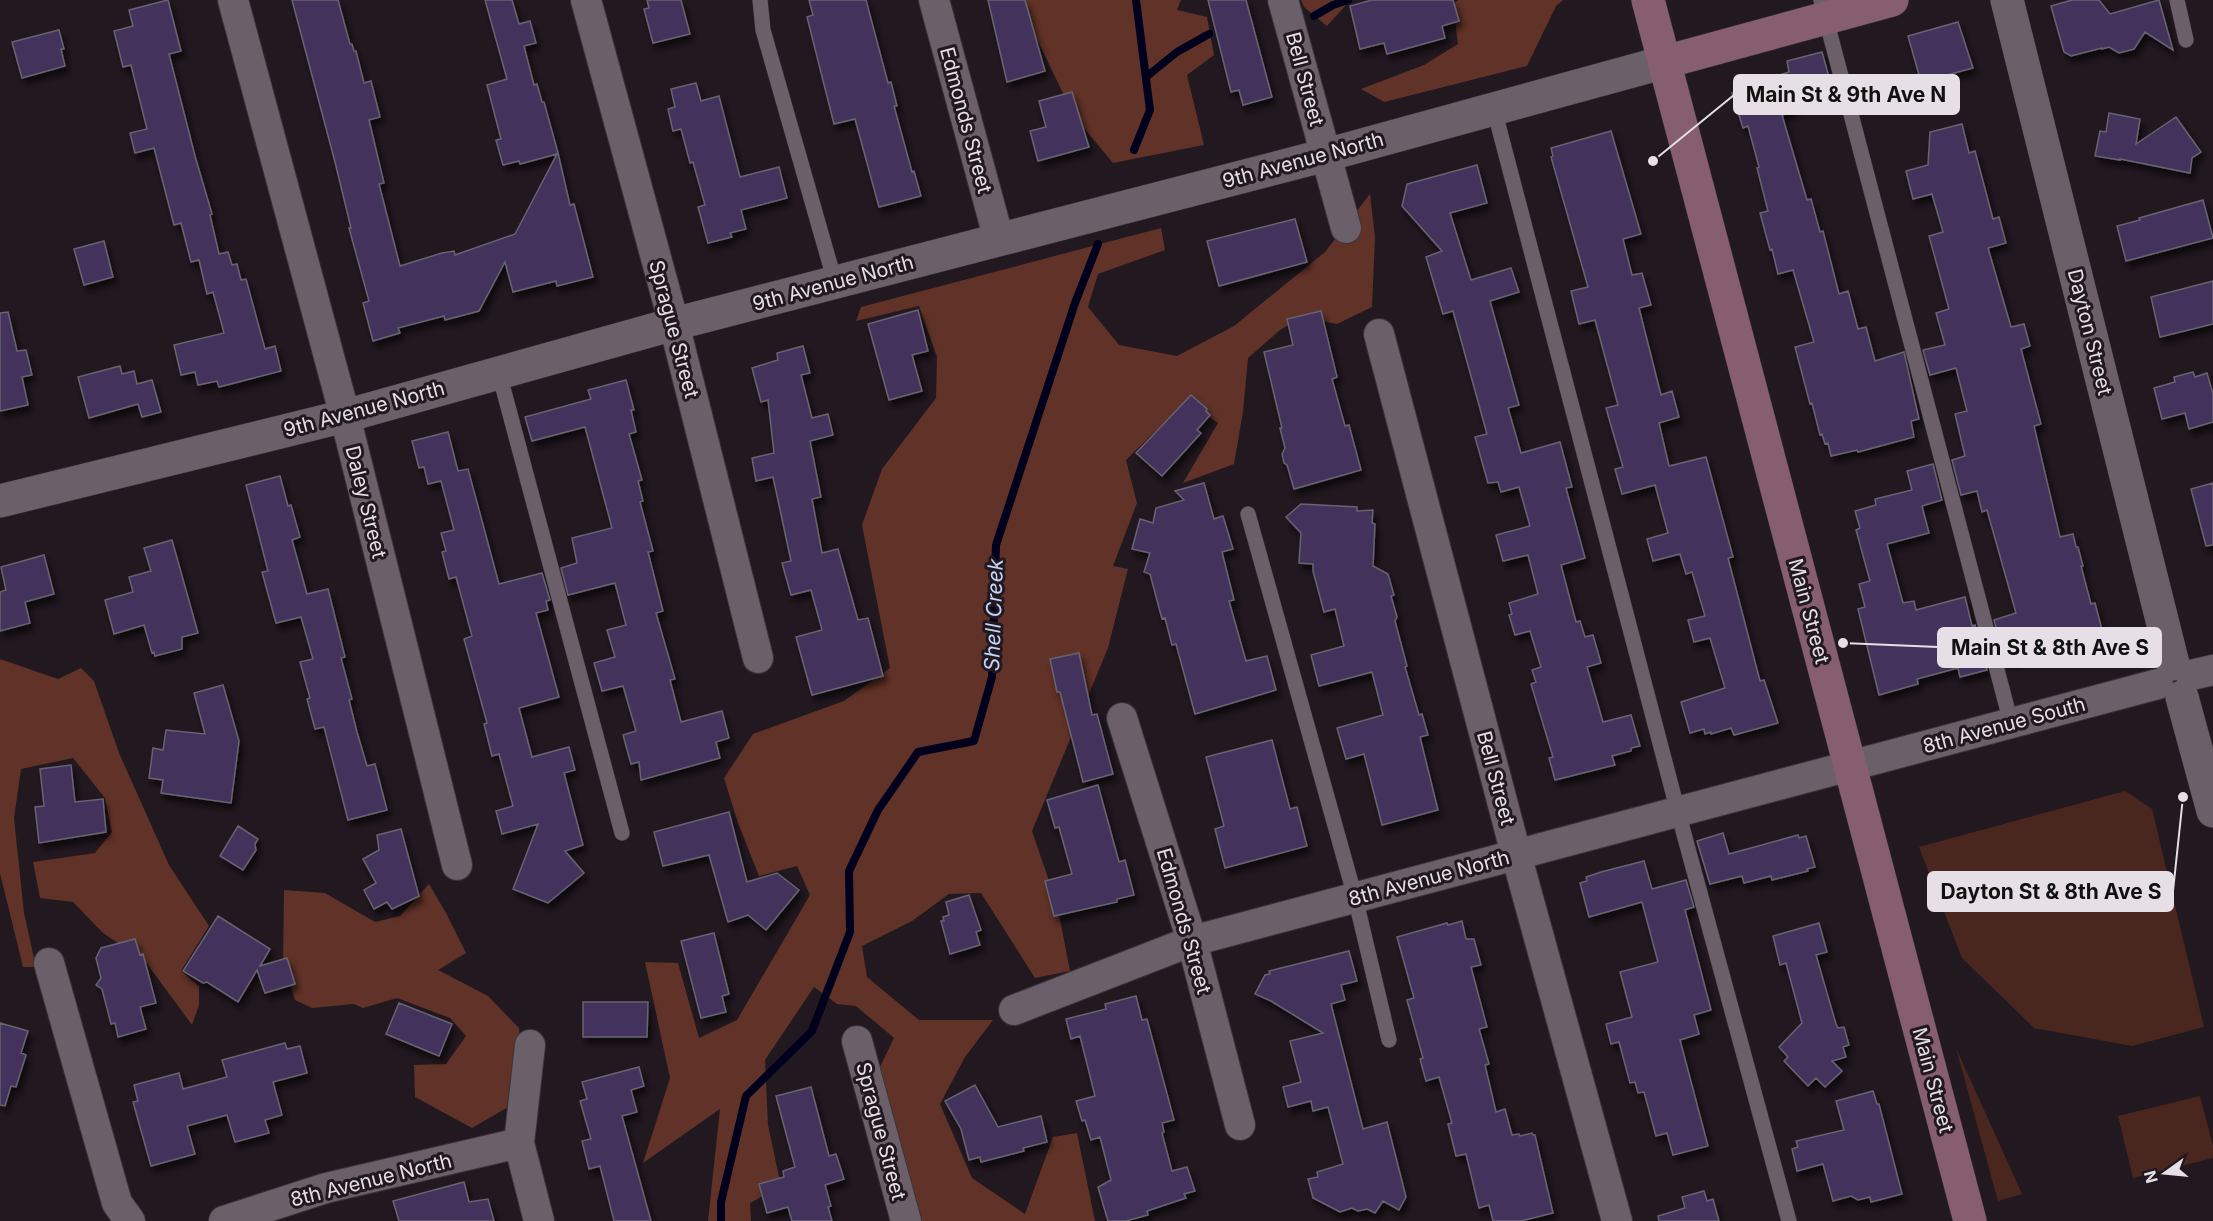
<svg xmlns="http://www.w3.org/2000/svg" width="2213" height="1221" font-family="Inter,sans-serif">
	<defs>
		<filter id="shadow"><feDropShadow dx="3.5" dy="6" stdDeviation="3" flood-color="#0009"/></filter>
	</defs>
	<rect width="100%" height="100%" fill="#221820"/>
	<!-- green -->
	<path fill="#4a271e" d="M2125 791 2152 809 2204 1027 2132 1046 2034 1028 1962 958 1919 847Z
		M1956 1048 2022 1194 1998 1201Z
		M2200 1096 2213 1146V1158L2133 1178 2118 1116Z"/>
	<!-- forest -->
	<path fill="#613227" d="M1026 0H1181L1177 10 1207 17 1214 55 1187 75 1204 145 1113 163 1074 116 1030 25Z
		M1301 0H1343L1346 5 1327 26 1304 7Z
		M1458 0H1563L1556 6 1527 66 1384 102 1361 89 1424 65 1458 44 1453 5Z
		M1370 194 1375 237 1372 307 1337 324 1302 317 1280 330 1248 358 1243 412 1234 464 1183 483 1218 423 1186 401 1126 460 1137 503 1113 566 1128 569 1108 648 1032 831 1057 904 1070 971 1035 978 981 893 949 894 912 921 862 946 867 977 919 1020H993L965 1057 940 1104 972 1178 1025 1214 1053 1137 1077 1133 1095 1221H916L875 1077 894 1038 856 1006 837 1004 814 987 765 1060 768 1125 781 1186 750 1203 751 1221H708L720 1109 643 1163 670 1078 645 962 678 963 699 1038 737 1020 810 895 797 866 759 876 738 823 724 778 753 734 844 701 890 668 862 525 882 469 936 398 937 357 919 306 856 321 861 307 1161 228 1165 250 1098 274 1088 307 1119 345 1177 356 1234 326 1325 252Z
		M0 659 58 679 81 668 94 681 119 753 169 865 209 926 181 971 199 986V1005L192 1025 145 961 103 933 73 902 40 898 33 862 95 853 112 832 105 798 73 758 21 769 14 818 24 913 36 967H23L0 873Z
		M429 884 446 913 466 953 438 970 488 996 519 1028 522 1069 508 1107 472 1128 415 1097 414 1065 446 1064 466 1036 450 1018 397 998 363 1008 354 1004 312 1008 295 1000 283 962 284 890 325 893 375 922 400 916Z"/>
	<g fill="none" stroke-linecap="round" stroke-linejoin="round">
		<!-- stream -->
		<path stroke="#01001d" stroke-width="8" d="M1314 16 1333 5 1348 0
			M1146 77 1177 52 1209 34
			M1134 150 1150 110 1136 0
			M721 1221V1202L746 1096 812 1031 850 932 849 871 878 810 918 752 974 741 992 677 996 545 1075 303 1098 244"/>
	</g>
	<!-- building -->
	<path fill="#42335c" stroke="#676370" stroke-width="1.5" filter="url(#shadow)" d="M168 0 181 51 169 54 195 156 212 214 210 215 219 254 228 252 232 265 237 264 241 280 246 279 265 349 275 346 281 371 219 387 217 381 198 385 195 372 181 375 174 345 224 333 213 292 207 294 199 260 191 262 181 223 174 225 154 148 135 153 130 133 147 129 131 65 123 67 114 31 133 26 129 10Z
		M292 0H338L350 44H352L354 51H356L364 83 371 81 380 117 369 120 384 183 379 184 400 266 442 253 454 251 455 255 515 234 557 154 520 164 519 161 503 165 496 140 501 139 487 85 507 79 485 0H512L519 24 530 21 536 43 524 46 534 85 537 84 542 102H544L558 153 570 205 574 204 593 277 557 286 556 281 513 292 505 262 479 311 445 320 444 316 398 328 400 333 373 341 363 303 369 301 349 228H351L335 162Z
		M647 0H681L690 34 653 43 644 9 649 8Z
		M809 0H866L888 83 891 82 897 106H894L912 172 914 171 921 196 879 207 855 119 834 124 807 17 813 15Z
		M988 0H1025L1045 71 1007 82Z
		M1208 0H1246L1272 97 1243 105 1239 90 1231 92Z
		M1372 0H1453L1459 21 1442 26 1445 38 1387 54 1384 43 1360 49 1350 6Z
		M2072 0H2099L2110 14 2159 0 2173 50 2145 32 2134 49 2119 53 2109 47 2102 49V48L2071 56 2064 52 2051 6Z
		M1958 22 1973 68 1921 82 1908 36Z
		M59 30 64 49H61L65 66 22 78 12 42Z
		M1822 52 1830 81 1795 90 1797 95 1790 97 1794 111 1782 115 1807 200 1811 199 1820 232 1823 231 1839 294 1848 291 1858 329 1866 327 1875 361 1904 352 1919 419 1911 421 1914 437 1858 452 1857 450 1831 456 1828 443 1825 444 1822 434 1820 435 1812 403 1810 404 1795 347 1814 342 1793 270 1778 274 1772 249 1770 250 1760 213 1768 211 1757 168 1759 167 1748 126 1743 128 1732 93 1748 89 1747 85 1789 72 1787 61Z
		M696 83 701 101 719 96 740 177 779 167 787 198 741 210 746 229 730 233 732 237 708 243 698 207 705 205 693 162 690 163 681 129 673 131 668 109 675 107 671 89Z
		M1072 92 1089 147 1038 161 1030 131 1046 127 1039 101Z
		M2109 113 2140 119 2136 144 2176 117 2201 152 2192 158 2190 173 2120 159V160L2095 156 2100 131 2106 132Z
		M1962 124 1969 153 1975 151 1993 219 1999 217 2006 243 1988 248 2011 327 2024 324 2030 346 2021 349 2041 424 2034 426 2060 537 2073 534 2076 547H2078L2083 566H2081L2091 604 2095 603 2101 626 2102 631 2084 636 2085 641 2005 662 1994 620 2016 613 1987 510 1982 512 1977 491 1961 495 1952 460 1965 456 1955 414 1967 411 1956 368 1930 375 1923 350 1945 345 1936 313 1949 309 1929 236 1943 232 1932 194 1913 199 1906 171 1928 165 1930 132Z
		M1611 131 1641 234 1623 239 1632 275 1642 273 1651 305 1639 308 1661 395 1672 391 1679 417 1659 423 1669 466 1706 457 1733 557 1728 558 1760 681 1764 680 1778 723 1734 735 1731 728 1711 734V732L1705 734 1704 729 1690 733 1681 702 1725 688 1710 638 1694 642 1688 620 1705 616 1692 572 1686 574 1680 554 1653 561 1647 539 1668 533 1655 485 1622 494 1615 469 1623 467 1606 408 1618 405 1595 320 1579 324 1571 291 1588 287 1551 157 1553 156 1551 148Z
		M1477 165 1487 203 1450 213 1471 280 1511 268 1519 292 1490 301 1519 405 1508 408 1521 453 1560 442 1572 487 1566 488 1585 558 1561 565 1576 622 1580 621 1585 637 1593 635 1601 663 1587 667 1603 722 1631 715 1640 746 1631 748V751L1612 756 1615 765 1555 780 1549 758 1553 757 1531 684 1536 682 1532 670 1541 667 1530 631 1515 635 1509 615 1512 614 1509 603 1538 594 1528 555 1503 561 1496 535 1530 526 1519 487 1501 492 1498 482 1488 483 1475 437 1487 434 1453 311 1443 314 1426 257 1442 251 1402 206 1407 184Z
		M2203 200 2213 238 2126 261 2117 226 2140 220 2139 218Z
		M1295 219 1307 262 1219 286 1207 241Z
		M104 241 113 277 84 285 74 249Z
		M2213 281V324L2160 337 2151 297Z
		M918 310 928 351 912 355 922 391 889 400 868 324Z
		M1321 311 1337 377 1332 379 1345 426 1349 425 1361 470 1294 489 1287 465 1284 463 1282 454 1285 448 1280 428H1282L1264 352 1293 345 1287 319Z
		M8 312 17 351 26 350 32 375 22 377 28 405 0 411V313Z
		M803 346 810 373 801 375 812 418 828 414 833 435 810 441 821 497 812 499 822 553 838 549 858 620 868 618 883 676 812 695 796 637 822 630 811 590 791 595 782 563 791 561 773 477 756 481 752 458 774 453 768 400 761 402 752 368 778 360 777 353Z
		M120 366 122 374 134 371 137 384 152 380 161 412 142 417 138 404 89 418 78 377Z
		M2193 372 2195 377 2207 373 2213 394V422L2189 429 2185 413 2162 419 2154 388 2175 382 2174 377Z
		M626 380 634 410H631L636 432 629 434 642 480 638 481 643 501 640 502 653 551 648 552 663 611 656 613 675 679 670 680 681 722 722 711 729 738 716 742 720 758 641 780 639 762 631 764 623 735 636 731 623 686 602 691 594 663 615 657 607 630 626 625 615 583 568 595 561 568 577 563 572 538 612 528 585 427 532 441 525 417 591 399 588 390Z
		M1191 395 1207 409 1206 411 1210 415 1197 430 1201 433 1162 476 1136 453Z
		M448 432 458 471 468 469 499 584 542 573 550 600 546 601 548 610 536 613 559 697 519 708 532 757 569 747 575 770 564 773 583 845 565 851 584 873 548 903 513 889 538 824 502 834 496 811 513 806 499 754 492 756 484 724 487 723 464 639 472 636 456 577 449 579 442 552 446 551 441 533 454 530 441 481 428 484 424 467 419 468 412 441Z
		M1933 464 1942 500 1922 506 1929 533 1887 544 1903 603 1914 601 1916 610 1965 597 1972 626 1975 625 1987 670 1960 677 1958 668 1917 679 1918 684 1879 695 1858 609 1865 607 1859 584 1870 581 1856 530 1860 528 1855 511 1876 505 1875 499 1912 490 1907 471Z
		M280 476 288 506 291 505 300 537 292 540 307 594 328 589 345 657 341 658 352 699 349 700 357 732 367 766 375 764 387 810 348 820 324 727 315 729 307 699 310 698 300 662 313 659 301 617 276 623 262 572 268 571 246 485Z
		M1204 483 1214 519 1223 516 1233 549 1222 552 1234 600 1229 601 1246 661 1267 656 1276 690 1195 714 1176 644 1172 645 1165 618 1162 619 1150 574 1144 572 1150 553 1132 549 1140 519 1153 523 1156 508 1184 500 1175 491Z
		M2213 483V545L2206 546 2191 489Z
		M1301 504 1357 507V511L1373 510 1372 523 1375 524 1373 566 1388 574 1394 595 1391 596 1397 617 1395 621 1407 666 1405 667 1419 715 1422 714 1428 735 1420 737 1438 810 1382 825 1364 754 1346 759 1337 728 1383 715 1372 672 1319 686 1311 655 1344 646 1335 609 1324 612 1313 571V564L1299 563 1301 533 1286 517Z
		M172 540 198 633 182 637V649L155 656 154 652 152 653 144 625 114 634 105 600 133 592 129 577 151 571 144 548Z
		M44 555 54 594 25 602 30 623 0 631V592L6 590 1 567Z
		M1079 653 1092 715 1097 714 1113 774 1083 782 1060 692H1057L1050 659Z
		M223 685 239 741 231 803 161 793 163 780 149 778 153 748 163 750 166 730 205 734 194 693Z
		M1272 740 1290 809 1297 807 1307 846 1225 868 1215 829 1224 826 1206 757Z
		M71 765 75 802 103 799 106 832 39 843 35 807 44 806 40 769Z
		M1098 785 1119 862 1125 860 1134 895 1117 899V902L1054 916 1045 881 1072 874 1059 827 1055 828 1047 800Z
		M729 812 747 882 777 873 799 890 766 930 748 915 728 922 709 855 663 866 654 832Z
		M238 826 258 839 255 844 256 850 243 870 220 856Z
		M401 829 419 896 392 909 387 902 374 909 364 890 376 883 363 859 379 850 377 835Z
		M1723 833 1729 854 1798 835 1799 838 1806 836 1815 867 1807 869 1808 871 1772 880 1771 876 1744 883 1742 876 1710 884 1697 841Z
		M1644 861 1652 889 1686 880 1694 907 1685 910 1711 1010 1694 1015 1699 1034 1680 1040 1708 1146 1673 1155 1667 1133 1656 1136 1644 1092 1638 1093 1635 1082 1630 1083 1619 1042 1611 1044 1606 1024 1632 1017 1620 972 1658 962 1642 902 1589 917 1580 883 1587 881 1586 877 1601 872Z
		M969 895 981 930 976 932 980 945 950 954 941 921H944L943 917 949 915 946 902Z
		M218 916 270 949 260 966 287 958 295 984 265 993 257 970 238 1002 207 982 203 983 183 971Z
		M1462 921 1466 939H1474L1481 965 1471 967 1487 1027 1479 1029 1489 1064 1485 1065 1496 1112 1505 1109 1512 1135 1519 1134 1520 1136 1532 1133 1533 1135H1535L1553 1213 1521 1221H1493L1489 1205 1479 1208 1466 1154 1456 1156 1448 1124 1452 1123 1439 1077 1426 1081 1420 1059 1423 1058 1407 1000 1414 998 1397 937 1447 923 1448 925Z
		M1819 923 1827 952 1816 955 1836 1024 1838 1028 1844 1027 1849 1045 1843 1047 1846 1057 1832 1061 1842 1071 1825 1087 1816 1078 1808 1086 1784 1061 1788 1057 1779 1047 1802 1023 1786 963 1780 965 1773 936Z
		M714 933 729 994 722 996 726 1012 701 1018 681 941Z
		M135 939 140 955 143 954 156 1003 140 1007 146 1029 118 1037 115 1023 111 1024 102 989 96 985 101 978 96 958 101 948Z
		M1349 951 1357 981 1341 985 1345 1000 1331 1004 1363 1129 1387 1122 1406 1197 1399 1210 1383 1201 1375 1213 1367 1209 1358 1211 1352 1208 1340 1212 1313 1198 1308 1179 1318 1177 1317 1172 1343 1164 1328 1107 1313 1111 1311 1101 1288 1107 1283 1087 1301 1082 1290 1041 1323 1033 1271 1001 1255 994 1265 975 1270 974 1269 971Z
		M1136 996 1142 1020 1147 1019 1174 1120 1162 1123 1164 1132 1162 1133 1172 1171 1187 1167 1195 1191 1184 1194 1186 1198 1147 1211 1148 1215 1126 1221H1108L1098 1187 1111 1180 1100 1137 1091 1140 1085 1120 1082 1121 1076 1101 1095 1096 1080 1036 1071 1039 1066 1019 1106 1009 1105 1004Z
		M583 1002H648L647 1037H583Z
		M399 1003 452 1024 439 1056 386 1034Z
		M0 1023 28 1031 21 1053 26 1055 16 1087 11 1086 5 1106 0 1105Z
		M285 1043 287 1049 300 1046 307 1073 273 1082 282 1115 265 1120 269 1133 235 1142 227 1115 187 1126 195 1154 151 1166 133 1102 138 1101 134 1085 179 1073 183 1089 227 1077 222 1060Z
		M639 1067 644 1086 631 1090 637 1112 622 1116 651 1221H614L600 1166 589 1169 582 1141 591 1139 580 1101 587 1099 582 1082Z
		M975 1085 998 1127 1041 1116 1047 1142 1023 1148 1024 1151 981 1162 980 1157 969 1160 961 1129 945 1101Z
		M811 1087 829 1156 836 1154 844 1179 825 1185 831 1206 828 1207 832 1221H792L788 1207 767 1213 759 1184 784 1177 783 1171 795 1167 776 1096Z
		M1873 1091 1877 1104H1879L1902 1194 1871 1202 1870 1197 1858 1200 1851 1196 1833 1201 1823 1164 1797 1171 1792 1149 1798 1147 1796 1141 1844 1130 1836 1101Z
		M464 1182 469 1202 488 1199 494 1221H399L393 1201Z
		M1704 1191 1707 1201 1713 1199 1719 1221H1659L1658 1216 1685 1208 1682 1197Z"/>
	<g fill="none" stroke-linecap="round" stroke-linejoin="round">
		<!-- service casing -->
		<g stroke="#3b343a" stroke-width="16">
			<path id="service" d="M760 0 763 30 835 282
				M1821 0 2011 723
				M2177 0 2186 40
				M1494 109 1678 812 1789 1221
				M499 373 622 833
				M1248 514 1355 897 1389 1040"/>
		</g>
		<!-- minor casing -->
		<g stroke="#3b343a" stroke-width="32">
			<path id="minor" d="M233 0 345 416 457 865
				M586 0 674 324 758 658
				M934 0 999 240
				M1283 0 1346 228
				M1379 334 1516 854 1617 1221
				M2191 675 2213 670
				M1122 718 1192 941 1240 1125
				M49 963 117 1203 130 1221
				M1014 1010 1192 941 2158 684
				M857 1041 906 1221
				M530 1045 519 1143 539 1221
				M224 1221 326 1188 519 1143"/>
		</g>
		<!-- tertiary casing -->
		<g stroke="#3b343a" stroke-width="34">
			<path id="tertiary" d="M2007 0 2173 664
				M0 501 345 416 674 324 1326 155 1665 62
				M2182 697 2213 811"/>
		</g>
		<!-- secondary casing -->
		<g stroke="#3b343a" stroke-width="34">
			<path id="secondary" d="M1648 0 1970 1221
				M1665 62 1892 0"/>
		</g>
		<!-- service -->
		<use href="#service" stroke="#6b5f69" stroke-width="15"/>
		<!-- minor -->
		<use href="#minor" stroke="#6b5f69" stroke-width="30"/>
		<!-- tertiary -->
		<use href="#tertiary" stroke="#6b5f69" stroke-width="33"/>
		<!-- secondary -->
		<use href="#secondary" stroke="#865e6f" stroke-width="33"/>
	</g>
	<g text-anchor="middle" stroke-width="6" stroke-linejoin="round" paint-order="stroke">
		<!-- street labels -->
		<g font-size="20" fill="#e6dfe5" stroke="#221820">
			<text transform="translate(1305 79) rotate(75)" y="7">Bell Street</text>
			<text transform="translate(966 120) rotate(75)" y="7">Edmonds Street</text>
			<text transform="translate(1303 160) rotate(-15)" y="7">9th Avenue North</text>
			<text transform="translate(833 283) rotate(-15)" y="7">9th Avenue North</text>
			<text transform="translate(674 329) rotate(75)" y="7">Sprague Street</text>
			<text transform="translate(2090 332) rotate(76)" y="7">Dayton Street</text>
			<text transform="translate(364 409) rotate(-15)" y="7">9th Avenue North</text>
			<text transform="translate(366 502) rotate(76)" y="7">Daley Street</text>
			<text transform="translate(1809 611) rotate(75)" y="7">Main Street</text>
			<text transform="translate(2004 725) rotate(-15)" y="7">8th Avenue South</text>
			<text transform="translate(1496 778) rotate(75)" y="7">Bell Street</text>
			<text transform="translate(1429 878) rotate(-15)" y="7">8th Avenue North</text>
			<text transform="translate(1184 921) rotate(74)" y="7">Edmonds Street</text>
			<text transform="translate(1933 1080) rotate(75)" y="7">Main Street</text>
			<text transform="translate(881 1131) rotate(75)" y="7">Sprague Street</text>
			<text transform="translate(371 1180) rotate(-14)" y="7">8th Avenue North</text>
		</g>
		<!-- water labels -->
		<g font-size="21" font-style="italic" fill="#c4d5fe" stroke="#221820">
			<text transform="translate(994 615) rotate(-88)" y="7">Shell Creek</text>
		</g>
	</g>
	<!-- callouts -->
	<path fill="none" stroke="#e6dfe5" stroke-width="2" d="M1653 161L1734 95M1843 643L1938 647M2183 797L2173 891"/>
	<g fill="#e6dfe5" stroke="#221820" stroke-width="2">
		<circle cx="1653" cy="161" r="6"/>
		<circle cx="1843" cy="643" r="6"/>
		<circle cx="2183" cy="797" r="6"/>
	</g>
	<g fill="#e6dfe5" stroke="#e6dfe5" stroke-width="2">
		<rect x="1734" y="75" width="225" height="39" rx="6"/>
		<rect x="1938" y="628" width="223" height="39" rx="6"/>
		<rect x="1928" y="872" width="245" height="39" rx="6"/>
	</g>
	<g font-size="21" text-anchor="middle" font-weight="bold" fill="#111">
		<text x="1846" y="102">Main St &amp; 9th Ave N</text>
		<text x="2050" y="655">Main St &amp; 8th Ave S</text>
		<text x="2051" y="899">Dayton St &amp; 8th Ave S</text>
	</g>
	<!-- north arrow -->
	<g transform="translate(2165 1173) rotate(255)" stroke="#221820" stroke-width="4.5" paint-order="stroke">
	<path d="M0-4.5L10 22L0 15L-10 22Z" fill="#e6dfe5"/>
	<text y="-9" font-size="16" font-weight="bold" text-anchor="middle" fill="#e6dfe5">N</text>
	</g>
</svg>
